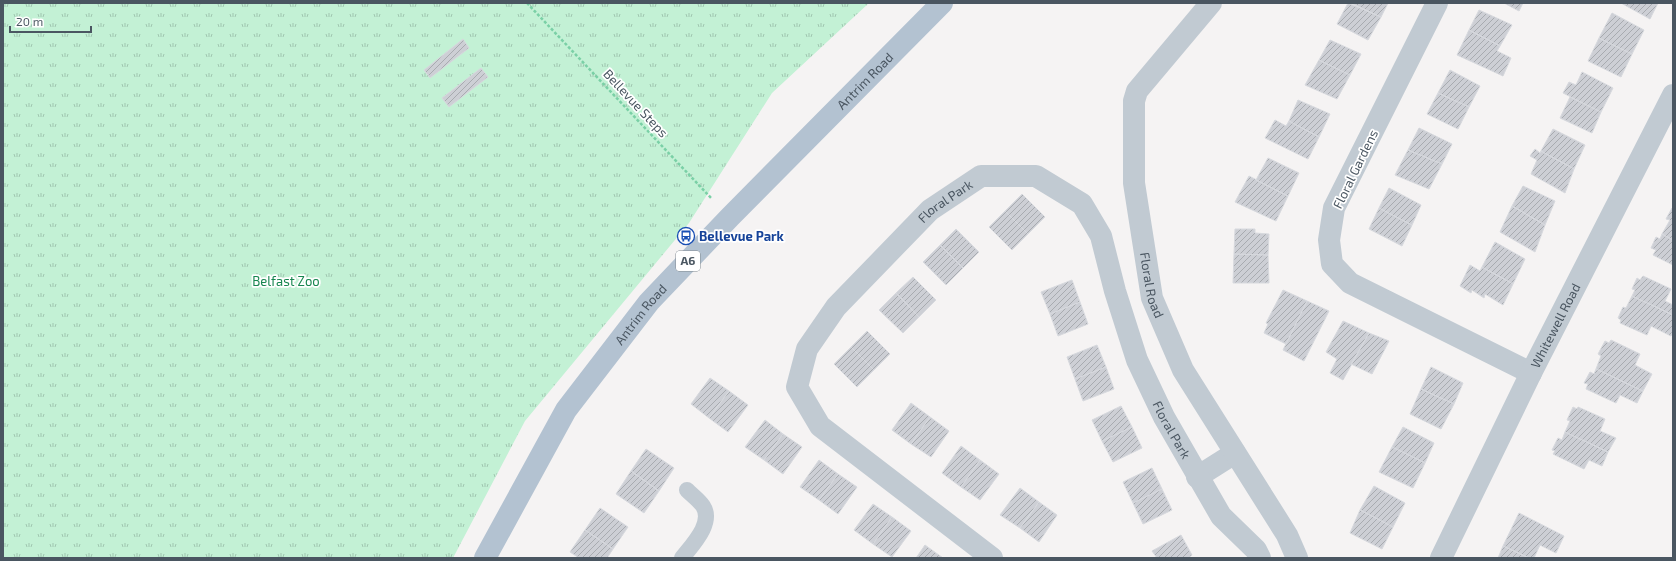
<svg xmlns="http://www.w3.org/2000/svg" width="1676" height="561" font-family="'Exo 2',sans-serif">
	<defs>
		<pattern id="park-tufts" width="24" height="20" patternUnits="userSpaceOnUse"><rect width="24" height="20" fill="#c3f1d5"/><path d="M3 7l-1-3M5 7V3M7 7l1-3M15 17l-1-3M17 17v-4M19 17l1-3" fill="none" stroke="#a0c6b0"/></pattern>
		<pattern id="building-hatch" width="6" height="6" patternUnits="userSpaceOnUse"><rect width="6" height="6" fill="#cdcfd5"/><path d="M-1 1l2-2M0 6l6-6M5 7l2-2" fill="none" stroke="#a8abb0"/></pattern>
	</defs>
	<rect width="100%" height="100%" fill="#f5f3f3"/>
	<!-- park -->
	<path fill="url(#park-tufts)" d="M3 3H869L772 93 689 223 525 421 453 558H3Z"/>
	<!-- building -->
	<path fill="url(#building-hatch)" stroke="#d7d9de" d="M1348 3 1381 17 1368 40 1337 24Z
		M1351 3H1388L1381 17Z
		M1504 3H1523L1519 11Z
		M1621 3H1658L1650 19Z
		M1479 10 1512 25 1500 46 1469 30Z
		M1612 13 1644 30 1632 54 1599 38Z
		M1469 30 1500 46 1497 51 1511 58 1503 76 1457 55Z
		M1599 38 1632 54 1621 77 1588 61Z
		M463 39 469 48 430 78 424 70Z
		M1330 40 1361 54 1350 75 1319 60Z
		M1319 60 1350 75 1337 99 1305 85Z
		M481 68 488 77 449 107 442 98Z
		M1450 70 1480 86 1469 107 1438 93Z
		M1582 72 1613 88 1601 112 1563 93 1569 82 1576 85Z
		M1438 93 1469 107 1458 129 1427 114Z
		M1570 97 1601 112 1592 133 1560 118Z
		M1298 100 1330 114 1319 137 1289 121Z
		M1275 120 1286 126 1289 121 1319 137 1308 159 1265 138Z
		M1419 128 1452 144 1442 164 1408 150Z
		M1553 129 1585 145 1574 169 1541 151Z
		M1535 149 1540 153 1541 151 1574 169 1565 193 1531 174 1537 160 1530 156Z
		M1408 150 1442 164 1429 189 1395 175Z
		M1268 158 1299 173 1288 196 1256 180Z
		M1249 176 1288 196 1276 221 1235 202Z
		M1523 186 1555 201 1545 225 1512 206Z
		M1389 188 1421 205 1412 225 1379 208Z
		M1022 194 1045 217 1028 234 1005 211Z
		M1512 206 1545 225 1535 252 1500 232Z
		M1379 208 1412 225 1402 246 1369 229Z
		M1672 208 1673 209V240L1662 234 1670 220 1666 219Z
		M1005 211 1028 234 1012 250 989 227Z
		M956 229 979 252 963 268 940 245Z
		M1235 229H1255V233L1269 234 1268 255 1234 254Z
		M1662 234 1673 240V265L1653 255 1656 250 1651 248 1656 237 1660 239Z
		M1495 242 1525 259 1513 284 1482 267Z
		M940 245 963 268 946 285 923 262Z
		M1234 254 1268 255 1269 283H1233Z
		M1470 265 1480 271 1482 267 1513 284 1503 305 1485 294 1484 298 1472 290 1471 293 1460 286Z
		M1643 276 1671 289 1665 301 1673 305V315L1632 296 1635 290 1632 289 1637 278 1640 280Z
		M913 277 936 300 919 317 896 293Z
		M1072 280 1080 302 1050 314 1041 292Z
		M1283 290 1307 301 1286 344 1264 333 1268 324 1266 323Z
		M896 293 919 317 903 333 879 310Z
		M1632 296 1673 315V330L1671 336 1651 326 1647 335 1620 323 1621 320 1618 318 1623 307 1626 308Z
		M1307 301 1329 311 1304 361 1283 350Z
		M1080 302 1088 324 1058 336 1050 314Z
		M1343 321 1369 333 1343 380 1330 373 1337 359 1326 352Z
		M867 331 890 354 874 370 851 347Z
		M1369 333 1389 341 1372 374 1351 364Z
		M1611 340 1640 354 1635 365 1652 374 1643 391 1596 369 1601 356 1598 354 1605 341 1609 343Z
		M1097 345 1106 367 1075 379 1067 357Z
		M851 347 874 370 857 387 834 364Z
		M1106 367 1114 389 1083 401 1075 379Z
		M1431 367 1463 383 1454 404 1421 389Z
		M1596 369 1643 391 1637 403 1620 395 1616 403 1586 389 1588 384 1584 383 1590 372 1594 374Z
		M710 378 729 391 709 418 691 404Z
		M1421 389 1454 404 1441 429 1410 414Z
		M729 391 748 405 728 432 709 418Z
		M911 403 930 417 911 444 892 430Z
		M1121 406 1132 427 1102 441 1092 420Z
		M1573 407 1577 409 1578 407 1605 419 1600 431 1616 438 1608 452 1565 432 1570 421 1567 420Z
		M930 417 949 431 931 457 911 444Z
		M765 420 783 434 764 460 745 447Z
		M1132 427 1142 448 1113 462 1102 441Z
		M1403 427 1434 443 1425 463 1392 447Z
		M1565 432 1608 452 1602 466 1589 460 1584 469 1553 454 1555 451 1552 450 1558 438 1562 440Z
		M783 434 802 447 783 474 764 460Z
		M961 446 980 460 961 487 942 473Z
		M1392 447 1425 463 1413 488 1379 472Z
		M646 449 674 468 659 491 631 471Z
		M819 460 838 474 819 500 800 487Z
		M980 460 999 474 980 500 961 487Z
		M1152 468 1162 489 1133 503 1123 482Z
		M631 471 659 491 644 513 616 494Z
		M838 474 857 487 838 514 819 500Z
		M1374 486 1405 503 1393 527 1360 510Z
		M1020 488 1039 502 1020 528 1000 515Z
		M1162 489 1172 510 1143 524 1133 503Z
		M1039 502 1057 515 1039 542 1020 528Z
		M873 504 892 517 873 544 854 530Z
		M600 508 628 527 613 549 585 530Z
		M1360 510 1393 527 1382 549 1350 533Z
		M1519 513 1564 536 1556 553 1540 545 1534 558H1529L1503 546Z
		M892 517 911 531 892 557 873 544Z
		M585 530 613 549 607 558H579L570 552Z
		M1181 535 1192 555 1188 558H1157L1152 551Z
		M925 545 943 558H916Z
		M1503 546 1529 558H1498Z"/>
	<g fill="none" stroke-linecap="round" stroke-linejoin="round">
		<!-- path -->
		<path stroke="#7ad0a6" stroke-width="2.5" stroke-dasharray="3 2" stroke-linecap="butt" d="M527 3 712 199"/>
		<!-- service -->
		<path stroke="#c1cad2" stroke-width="16" d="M682 558C692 545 714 523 703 506 699 500 692 495 687 490"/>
		<!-- minor -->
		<g stroke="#c1cad2" stroke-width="22">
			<path d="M1437 3 1334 208 1329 240 1332 264 1350 283 1531 373"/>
			<path d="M1197 477 1235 453"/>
			<path id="s1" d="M992 558 820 426 797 387 807 349 836 307 930 210 981 176H1036L1082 204 1101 236 1115 291 1137 360 1164 417 1221 516 1256 550 1260 558"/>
			<path id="s2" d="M1441 558 1531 373 1673 95"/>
		</g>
		<!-- tertiary -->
		<path stroke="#c1cad2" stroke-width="22" id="s3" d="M1211 3 1137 91 1134 101V183L1152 298 1183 370 1287 535 1297 558"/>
		<!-- primary -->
		<path stroke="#b3c2d1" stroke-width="22" id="s4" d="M485 558 566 410 649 302 730 217 942 3"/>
	</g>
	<!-- icons -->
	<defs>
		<g id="bus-ring" transform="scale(0.9)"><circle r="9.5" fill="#fff" stroke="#1a4fb4" stroke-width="1.5"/><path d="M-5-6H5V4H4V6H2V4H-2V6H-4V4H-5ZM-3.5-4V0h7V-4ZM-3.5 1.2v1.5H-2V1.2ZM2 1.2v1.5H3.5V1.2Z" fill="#1a4fb4"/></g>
	</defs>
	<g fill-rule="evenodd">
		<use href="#bus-ring" x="686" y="236"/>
	</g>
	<g text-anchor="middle" stroke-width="3.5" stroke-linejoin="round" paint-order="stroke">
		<!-- shield labels -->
		<rect fill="#fff" stroke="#808990" stroke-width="1" x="676" y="251" width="24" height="20" rx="3"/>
		<g font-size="12" font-weight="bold" fill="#4a5661">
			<text x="688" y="265">A6</text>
		</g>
		<!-- street labels -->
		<g font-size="13" fill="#4a5661" stroke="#fff">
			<text dy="5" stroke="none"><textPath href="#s4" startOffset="614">Antrim Road</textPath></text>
			<text transform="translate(636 103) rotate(47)" y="5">Bellevue Steps</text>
			<text transform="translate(1355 169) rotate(-64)" y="5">Floral Gardens</text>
			<text dy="5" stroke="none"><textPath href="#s1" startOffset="505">Floral Park</textPath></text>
			<text dy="5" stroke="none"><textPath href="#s3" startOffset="311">Floral Road</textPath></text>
			<text dy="5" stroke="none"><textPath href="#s4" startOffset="290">Antrim Road</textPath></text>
			<text dy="5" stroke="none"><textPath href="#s2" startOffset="259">Whitewell Road</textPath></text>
			<text dy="5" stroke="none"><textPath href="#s1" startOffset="902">Floral Park</textPath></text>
		</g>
		<!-- transit labels -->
		<g font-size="13" font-weight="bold" fill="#164399" stroke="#fff" text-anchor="start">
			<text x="699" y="241">Bellevue Park</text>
		</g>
		<!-- park labels -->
		<g font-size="13" fill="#17864f" stroke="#fff">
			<text x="286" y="286">Belfast Zoo</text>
		</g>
	</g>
	<!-- border -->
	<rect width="1676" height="561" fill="none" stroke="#4a5661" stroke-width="8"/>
	<!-- scale -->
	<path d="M10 26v6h81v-6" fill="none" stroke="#4a5661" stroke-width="2"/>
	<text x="16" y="26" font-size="12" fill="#4a5661" stroke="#ffffff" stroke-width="3" paint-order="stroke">20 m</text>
</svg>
